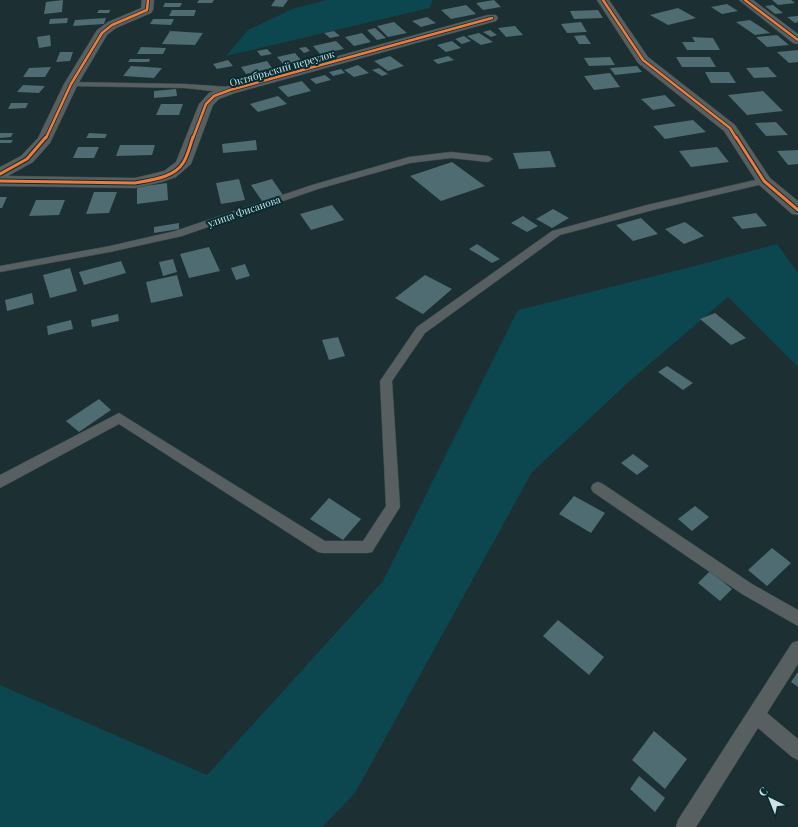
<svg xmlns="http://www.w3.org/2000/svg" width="798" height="827" font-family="'Playfair Display',serif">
	<rect width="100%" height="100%" fill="#1c2f32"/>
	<!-- green -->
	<path fill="#0c4750" d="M327 0H433L429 8 226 56 248 30 292 9Z
		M777 244 798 273V367L728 297 632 379 532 472 355 793 322 827H0V685L207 775 383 581 518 310 695 266Z"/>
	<!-- building -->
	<path fill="#4e6c71" d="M63 0 62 12 44 14 46 2Z
		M199 0H214L212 3H197Z
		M275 0H288L283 7 271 6Z
		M494 0 501 7 483 10 476 3Z
		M772 0H791L795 3 778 5Z
		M165 3H182L180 7H163Z
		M727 4 738 11 722 14 711 7Z
		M466 5 476 14 451 19 441 10Z
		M773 5 783 13 775 14 765 6Z
		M678 8 696 18 668 25 650 15Z
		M99 10H110L109 13H97Z
		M172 10H196L194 16H169Z
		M598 10 603 18 574 19 570 11Z
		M798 16V22L795 23 787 17Z
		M427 17 436 23 421 27 412 21Z
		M68 18 67 23 49 24 50 19Z
		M106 18 104 24 73 26 75 20Z
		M153 19H174L171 25 150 24Z
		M750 20 770 33 755 35 736 22Z
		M394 22 407 33 388 37 377 26Z
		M581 22 587 32 567 33 561 24Z
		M515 26 523 35 506 37 498 28Z
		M375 28 386 38 377 40 367 30Z
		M490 30 497 35 491 37 483 32Z
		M170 31 203 33 195 45 162 44Z
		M334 31 340 36 330 38 324 33Z
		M362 33 371 42 354 46 345 37Z
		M479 33 493 42 481 45 467 36Z
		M50 35 51 46 39 48 37 37Z
		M585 35 591 44H579L574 36Z
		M777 35 789 45 767 47 756 37Z
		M464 36 471 41 462 44 455 39Z
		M692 37 713 38 720 50H687L682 42H695Z
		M336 41 344 49 320 54 313 46Z
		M452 41 461 48 446 52 437 45Z
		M141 47 166 48 163 54H137Z
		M306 47 310 51 304 53 299 48Z
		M267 49 272 54 261 56 257 51Z
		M798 50V62L789 63 777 52Z
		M60 52H73L70 61 56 62Z
		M295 53 301 60 284 65 277 57Z
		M390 56 404 66 388 71 374 61Z
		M448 56 454 60 438 64 433 60Z
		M610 57 615 65 589 66 584 58Z
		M676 57H710L716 67H682Z
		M130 59H150L149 62H128Z
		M228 60 233 66 217 69 213 64Z
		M267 61 272 68 246 74 241 67Z
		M358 65 369 73 354 77 344 70Z
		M131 66 162 68 154 78 123 76Z
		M637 66 642 72 615 75 610 68Z
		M51 67 45 77H23L29 68Z
		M768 67 777 77 754 78 746 68Z
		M379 68 388 74 382 76 372 70Z
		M341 69 345 73 333 76 329 72Z
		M705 72H729L736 83H711Z
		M610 73 620 87 594 90 584 76Z
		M325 75 331 80 316 84 310 79Z
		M302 81 311 91 288 97 278 87Z
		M23 85 45 86 39 93 17 92Z
		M176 89 177 96 154 98V91Z
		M763 91 783 111 747 115 728 95Z
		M665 95 676 106 653 110 641 99Z
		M278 96 287 104 258 112 250 104Z
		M11 103H28L26 108 8 109Z
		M161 104H183L179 115H156Z
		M693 120 706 132 665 139 653 126Z
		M776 122 788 135 766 136 755 123Z
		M0 133H13L11 137 0 138Z
		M89 133 107 134 105 138H86Z
		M0 140H13L11 143H0Z
		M256 140 257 150 223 153 222 144Z
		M120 145H155L152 155 116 156Z
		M78 147H99L94 158H73Z
		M717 147 729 162 691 167 679 151Z
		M798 150V164L788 165 777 151Z
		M550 151 556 167 519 169 513 153Z
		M452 162 485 186 441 201 410 176Z
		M239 179 245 200 221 204 216 183Z
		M272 179 283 195 262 201 251 185Z
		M167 183 168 200 137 204V187Z
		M94 192H117L109 213 86 214Z
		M0 197H7L2 208H0Z
		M36 200H65L59 215 29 216Z
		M332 205 344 220 311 230 300 214Z
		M553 209 569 218 552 228 536 219Z
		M756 213 767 226 742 229 732 217Z
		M523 216 538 226 527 232 511 223Z
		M641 218 658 234 633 241 616 225Z
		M685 222 704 236 684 244 665 229Z
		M179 223V229L154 233V227Z
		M477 244 500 259 492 263 469 249Z
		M209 247 220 271 189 278 180 254Z
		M173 259 177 272 163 276 159 262Z
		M121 261 126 273 84 285 79 272Z
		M245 264 250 276 236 280 231 268Z
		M70 268 77 291 50 298 43 275Z
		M177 275 183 296 151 303 146 282Z
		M425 275 452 289 423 314 395 298Z
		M32 293 34 304 7 311 5 300Z
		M715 313 746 338 731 345 700 319Z
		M118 314 119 321 92 327 91 320Z
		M71 320 73 329 48 335 47 326Z
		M338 337 345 356 329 360 322 340Z
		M667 366 693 383 683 390 658 372Z
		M99 399 111 410 79 432 66 421Z
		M633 454 649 466 637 475 621 463Z
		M574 496 605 513 591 533 559 514Z
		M329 498 361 519 343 540 310 519Z
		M695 506 709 517 692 531 678 519Z
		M772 548 791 563 767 586 748 570Z
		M710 571 732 589 720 601 698 583Z
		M558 620 604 657 589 675 543 636Z
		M798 672V687L791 682Z
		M654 731 687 759 665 789 632 760Z
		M639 776 665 798 655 812 630 789Z"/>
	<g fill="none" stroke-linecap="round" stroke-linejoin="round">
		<!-- service casing -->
		<g stroke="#3a4a4d" stroke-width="1">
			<path id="service" d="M68 82 185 84 230 87 234 90 230 93 185 88 71 86H68L67 84Z
				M451 152 488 156 493 159 488 162 451 158 410 163 318 189 182 236 110 252 0 272V266L110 246 175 231 312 185 409 157Z
				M764 178 767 179 769 181 767 183 653 210 560 235 425 333 392 381 400 507 372 552 367 553H323L318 552 119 424 0 488V475L119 413 325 541H363L386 506 380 381 417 327 552 231 647 205Z
				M598 482 603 484 752 584 798 610V626L742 594 593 492 591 488 593 484Z
				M798 641V664L767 713 798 739V760L792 757 758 728 696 827H676L678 820 792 643Z"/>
		</g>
		<!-- minor casing -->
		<g stroke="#3a4a4d" stroke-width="1">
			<path id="minor" d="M142 0H154L153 10 151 13 116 28 107 35 78 84 50 143 33 162 8 176 135 178 164 171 176 162 199 104 209 93 225 87 488 15H496L498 18 496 21 235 93 219 99 213 105 191 164 176 177 162 182 135 188 0 186V167L21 156 38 138 64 84 97 30 108 22 141 8Z
				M597 0H609L648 57 735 125 770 178 798 201V215L792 214 758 184 724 131 638 63Z
				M739 0H753L798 34V44L793 43Z"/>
		</g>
		<!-- service -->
		<use href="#service" fill="#575f60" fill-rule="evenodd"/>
		<!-- minor -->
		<use href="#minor" fill="#575f60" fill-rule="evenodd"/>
		<!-- cycleway-far1 casing -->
		<g stroke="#062c32" stroke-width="4">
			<path id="cycleway-far1" d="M603 0 643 60 730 128 736 138
				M745 0 798 40
				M46 138 71 84 102 33 112 25 147 10 148 0
				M193 138 206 104 214 96 230 90 492 18"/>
		</g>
		<!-- cycleway casing -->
		<g stroke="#062c32" stroke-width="5">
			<path id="cycleway" d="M736 137 764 181 798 210
				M0 174 27 159 46 137
				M0 181 135 183C150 180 174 178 183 163 188 156 190 145 193 137"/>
		</g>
		<!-- cycleway-far1 -->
		<use href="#cycleway-far1" stroke="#f17a3a" stroke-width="2.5"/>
		<!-- cycleway -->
		<use href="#cycleway" stroke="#f17a3a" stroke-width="3"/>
	</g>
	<g text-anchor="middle" stroke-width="4" stroke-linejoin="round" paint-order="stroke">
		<!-- far-street labels -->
		<g font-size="10" fill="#cee1e5" stroke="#062c32">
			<text transform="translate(282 68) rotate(-16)" y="4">Октябрьский переулок</text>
			<text transform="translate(244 211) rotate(-19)" y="4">улица Фисанова</text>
		</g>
	</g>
	<!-- north arrow -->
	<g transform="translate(770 799) rotate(317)" stroke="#062c32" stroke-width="3" paint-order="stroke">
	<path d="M0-3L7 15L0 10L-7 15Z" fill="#cee1e5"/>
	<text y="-6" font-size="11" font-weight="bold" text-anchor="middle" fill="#cee1e5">С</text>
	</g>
</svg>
